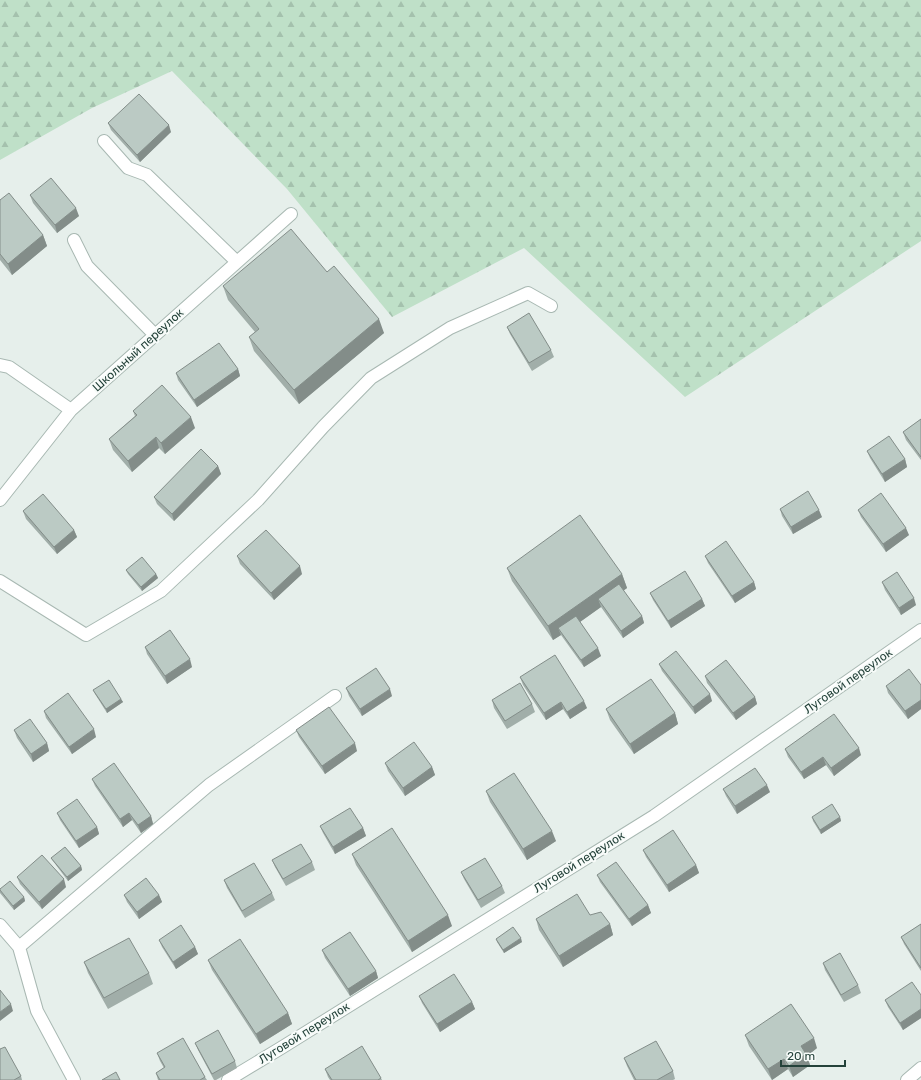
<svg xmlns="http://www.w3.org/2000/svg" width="921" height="1080" font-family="Rubik,sans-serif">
	<defs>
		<pattern id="forest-firs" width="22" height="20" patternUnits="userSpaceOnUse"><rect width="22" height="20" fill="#bfe0c8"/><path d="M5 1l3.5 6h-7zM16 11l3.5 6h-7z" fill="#a4c1ad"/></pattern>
	</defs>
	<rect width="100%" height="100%" fill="#e6efeb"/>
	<!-- forest -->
	<path fill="url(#forest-firs)" d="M0 0H921V241L685 397 524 248 392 317 287 189 172 71 92 108 0 160Z"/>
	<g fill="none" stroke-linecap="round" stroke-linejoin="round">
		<!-- minor casing -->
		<g stroke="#a8b8b2" stroke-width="14">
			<path id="minor" d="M104 141 128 168 147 175 237 262
				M74 240 87 266 155 335
				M0 365 9 367 71 410
				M0 500 71 410 291 214
				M0 581 86 635 161 591 258 500 323 427 371 378 450 328 528 293 551 306
				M0 925 19 947
				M74 1080 37 1011 19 947 209 785 335 696
				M228 1080 281 1048 654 816 921 630
				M907 1080 921 1068"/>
		</g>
		<!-- minor -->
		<use href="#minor" stroke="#fff" stroke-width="12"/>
	</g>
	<!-- wall -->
	<path fill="#a1aea9" d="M108 123 171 132 140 162 111 130Z
		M30 195 79 216 57 233 33 203Z
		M0 200 43 235 47 246 12 275 0 260Z
		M327 272 384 333 299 404 254 351 249 337 255 332 228 300 223 286Z
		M507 327 551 350 554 357 532 371 510 334Z
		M238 369 240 376 197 407 178 380 176 373Z
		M133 411 195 428 165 454 159 448 132 472 113 450 109 439 135 416Z
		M921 419V460L906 440 903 432Z
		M867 451 905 459 907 467 885 482 870 458Z
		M218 466 221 474 174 521 157 504 154 497Z
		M780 509 822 517 793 534 782 516Z
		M858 510 909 535 886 552 861 517Z
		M23 511 74 530 77 537 57 554 26 519Z
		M237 556 302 574 274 600 240 564Z
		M705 556 754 582 756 589 735 603 708 563Z
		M507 568 622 574 627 588 623 591 642 616 644 623 623 638 601 607 580 622 601 656 584 667 561 635 553 640 512 581Z
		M126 570 156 574 158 578 142 591 128 574Z
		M882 582 916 605 901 615 885 590Z
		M650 593 702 599 705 606 671 628 653 600Z
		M145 647 192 667 167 684 147 654Z
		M659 664 712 701 695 714 662 671Z
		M705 676 755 697 757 704 736 720 707 683Z
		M520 677 587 708 570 719 563 709 546 720 523 685Z
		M921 685V709L908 719 888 693 886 686Z
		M346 688 392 696 362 716 349 696Z
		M93 690 121 699 123 702 107 713 95 694Z
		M492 700 532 704 535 712 507 729 494 708Z
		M606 709 675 713 678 724 634 754 610 720Z
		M44 711 96 737 72 754 46 718Z
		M14 730 47 743 49 751 33 762 17 738Z
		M296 730 357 751 325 774 299 737Z
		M785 749 861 755 834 776 826 765 804 779 788 757Z
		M385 763 432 767 435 775 405 796 388 771Z
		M92 779 151 816 153 824 141 833 132 820 123 827 95 786Z
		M723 789 770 792 737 814 726 796Z
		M486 791 556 841 527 860 490 802Z
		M57 813 97 827 99 834 79 848 60 820Z
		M812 817H840L841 821 821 834 813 821Z
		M320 826 363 828 366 836 335 854 323 833Z
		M643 850 696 865 699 873 669 892 646 857Z
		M352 854 452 926 412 952 356 865Z
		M51 858 81 866 82 870 68 881 53 861Z
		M272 860 312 862 315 870 286 886 275 867Z
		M461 872 502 886 505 893 481 908 464 879Z
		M597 875 648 905 651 913 632 926 600 882Z
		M17 877 66 887 42 909 20 884Z
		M224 880 272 893 275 900 245 918 227 888Z
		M0 889 24 897 25 901 14 910 0 893Z
		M124 895H159L162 902 139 919 127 902Z
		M590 915 610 924 613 935 563 967 539 930 536 919Z
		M921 924V971L904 944 901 937Z
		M496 939 522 942 504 953 497 942Z
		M159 940 195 947 198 954 176 969 162 947Z
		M322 950 376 971 378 978 350 996 325 958Z
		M208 960 288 1013 292 1024 260 1044 212 970Z
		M84 962 149 973 153 984 108 1009 88 973Z
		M823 963 858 985 861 993 844 1002 825 970Z
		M921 995V1018L903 1030 888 1007 885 1000Z
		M419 996 472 1002 475 1009 440 1032 422 1003Z
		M745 1035 817 1048 807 1056 810 1065 793 1077 788 1069 772 1080 749 1046Z
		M195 1043 235 1061 237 1068 216 1080H214L198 1050Z
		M157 1053 205 1077 207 1080H158L156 1073 164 1068 160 1061Z
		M624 1058 673 1071 675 1079 673 1080H634L627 1066Z
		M325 1069 381 1078 382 1080H330L328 1077Z
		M21 1076 22 1080H0Z"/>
	<!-- shaded-wall -->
	<path fill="#838d89" d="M169 125 171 132 140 162 137 155Z
		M76 208 79 216 57 233 55 225Z
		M43 235 47 246 12 275 8 264Z
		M379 319 384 333 299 404 294 390Z
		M238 369 240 376 197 407 194 400Z
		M191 417 195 428 165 454 161 443Z
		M156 437 159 448 132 472 128 461Z
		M905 459 907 467 885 482 882 474Z
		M218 466 221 474 174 521 172 514Z
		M819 510 822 517 793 534 791 527Z
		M906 528 909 535 886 552 883 544Z
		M74 530 77 537 57 554 54 547Z
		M300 566 302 574 274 600 271 593Z
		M156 574 158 578 142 591 141 587Z
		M622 574 627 588 603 605 598 599 601 607 563 634 558 628 561 635 553 640 548 626Z
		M754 582 756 589 735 603 732 596Z
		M914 598 916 605 901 615 899 608Z
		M702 599 705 606 671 628 668 621Z
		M642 616 644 623 623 638 621 631Z
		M598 648 601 656 584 667 581 660Z
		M190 659 192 667 167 684 165 676Z
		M390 689 392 696 362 716 360 709Z
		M710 694 712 701 695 714 693 707Z
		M755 697 757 704 736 720 733 713Z
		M121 699 123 702 107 713 106 709Z
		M921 700V709L908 719 905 711Z
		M584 701 587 708 570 719 567 712Z
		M561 702 563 709 546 720 544 713Z
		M675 713 678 724 634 754 630 744Z
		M94 729 96 737 72 754 69 747Z
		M47 743 49 751 33 762 31 754Z
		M355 743 357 751 325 774 322 766Z
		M859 748 861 755 834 776 831 768Z
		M823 757 826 765 804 779 801 772Z
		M432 767 435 775 405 796 403 788Z
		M767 785 770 792 737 814 735 806Z
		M129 813 132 820 123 827 120 819Z
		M151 816 153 824 141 833 138 825Z
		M840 817 841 821 821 834 820 830Z
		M97 827 99 834 79 848 76 841Z
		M363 828 366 836 335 854 333 847Z
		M552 831 556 841 527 860 523 849Z
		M696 865 699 873 669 892 667 885Z
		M81 866 82 870 68 881 67 877Z
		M64 879 66 887 42 909 39 902Z
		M159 895 162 902 139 919 137 912Z
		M24 897 25 901 14 910 13 906Z
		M648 905 651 913 632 926 629 919Z
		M448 915 452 926 412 952 408 941Z
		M610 924 613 935 563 967 559 956Z
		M521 938 522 942 504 953 503 950Z
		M195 947 198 954 176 969 173 962Z
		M376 971 378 978 350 996 348 989Z
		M472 1002 475 1009 440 1032 437 1024Z
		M11 1004 13 1011 0 1021V1012Z
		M921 1009V1018L903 1030 900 1023Z
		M288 1013 292 1024 260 1044 256 1034Z
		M814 1038 817 1048 807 1056 810 1065 793 1077 789 1066 801 1046Z
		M784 1059 788 1069 772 1080 768 1069Z"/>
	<!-- building -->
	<path fill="#bbcac4" stroke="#838d89" d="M139 94 169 125 137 155 108 123Z
		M51 178 76 208 55 225 30 195Z
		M9 193 43 235 8 264 0 254V200Z
		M291 229 327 272 334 266 379 319 294 390 249 337 259 329 223 286Z
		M529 313 551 350 529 363 507 327Z
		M219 343 238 369 194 400 176 373Z
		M162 385 191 417 161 443 156 437 128 461 109 439 137 415 133 411Z
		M921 419V457L903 432Z
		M889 436 905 459 882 474 867 451Z
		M201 449 218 466 172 514 154 497Z
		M808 491 819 510 791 527 780 509Z
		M881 493 906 528 883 544 858 510Z
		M43 494 74 530 54 547 23 511Z
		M580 515 622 574 548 626 507 568Z
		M266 530 300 566 271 593 237 556Z
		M726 541 754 582 732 596 705 556Z
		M142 557 156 574 141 587 126 570Z
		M685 571 702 599 668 621 650 593Z
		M897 572 914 598 899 608 882 582Z
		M619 584 642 616 621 631 598 599Z
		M576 616 598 648 581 660 558 628Z
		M170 630 190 659 165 676 145 647Z
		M676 651 710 694 693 707 659 664Z
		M555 655 584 701 567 712 561 702 544 713 520 677Z
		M726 660 755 697 733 713 705 676Z
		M376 668 390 689 360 709 346 688Z
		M909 669 921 685V700L905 711 886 686Z
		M651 679 675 713 630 744 606 709Z
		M109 680 121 699 106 709 93 690Z
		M520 683 532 704 505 721 492 700Z
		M68 693 94 729 69 747 44 711Z
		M329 707 355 743 322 766 296 730Z
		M834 714 859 748 831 768 823 757 801 772 785 749Z
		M30 719 47 743 31 754 14 730Z
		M414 742 432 767 403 788 385 763Z
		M114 763 151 816 138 825 129 813 120 819 92 779Z
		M755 768 767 785 735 806 723 789Z
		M514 773 552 831 523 849 486 791Z
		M77 799 97 827 76 841 57 813Z
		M832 804 840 817 820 830 812 817Z
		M350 808 363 828 333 847 320 826Z
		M392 828 448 915 408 941 352 854Z
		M673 830 696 865 667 885 643 850Z
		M301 844 312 862 283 879 272 860Z
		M65 847 81 866 67 877 51 858Z
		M42 855 64 879 39 902 17 877Z
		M485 858 502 886 478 900 461 872Z
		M616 862 648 905 629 919 597 875Z
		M254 863 272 893 242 911 224 880Z
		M146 878 159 895 137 912 124 895Z
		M10 881 24 897 13 906 0 890V889Z
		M577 894 590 915 601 912 610 924 559 956 536 919Z
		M921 924V968L901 937Z
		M181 925 195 947 173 962 159 940Z
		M513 927 521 938 503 950 496 939Z
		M350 932 376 971 348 989 322 950Z
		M129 938 149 973 104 998 84 962Z
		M240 939 288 1013 256 1034 208 960Z
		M840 953 858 985 841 995 823 963Z
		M454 974 472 1002 437 1024 419 996Z
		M912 982 921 995V1009L900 1023 885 1000Z
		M0 990 11 1004 0 1012Z
		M791 1004 814 1038 801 1046 806 1054 789 1066 784 1059 768 1069 745 1035Z
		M218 1030 235 1061 212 1074 195 1043Z
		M183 1038 205 1077 200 1080H160L156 1073 165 1067 157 1053Z
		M656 1041 673 1071 657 1080H636L624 1058Z
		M362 1046 381 1078 378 1080H332L325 1069Z
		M5 1047 21 1076 14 1080H0V1049Z
		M116 1072 120 1080H102Z"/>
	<g text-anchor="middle" stroke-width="4" stroke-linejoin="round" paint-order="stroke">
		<!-- street labels -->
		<g font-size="12" fill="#24423a" stroke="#f7fbf9">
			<text transform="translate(138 350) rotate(-42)" y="4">Школьный переулок</text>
			<text transform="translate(848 681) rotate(-35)" y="4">Луговой переулок</text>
			<text transform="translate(579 862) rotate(-32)" y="4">Луговой переулок</text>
			<text transform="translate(304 1033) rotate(-32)" y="4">Луговой переулок</text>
		</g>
	</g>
	<!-- scale -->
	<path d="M781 1060v6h64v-6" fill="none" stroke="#24423a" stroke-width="2"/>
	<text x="787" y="1060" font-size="12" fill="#24423a" stroke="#f7fbf9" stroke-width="3" paint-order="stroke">20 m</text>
</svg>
